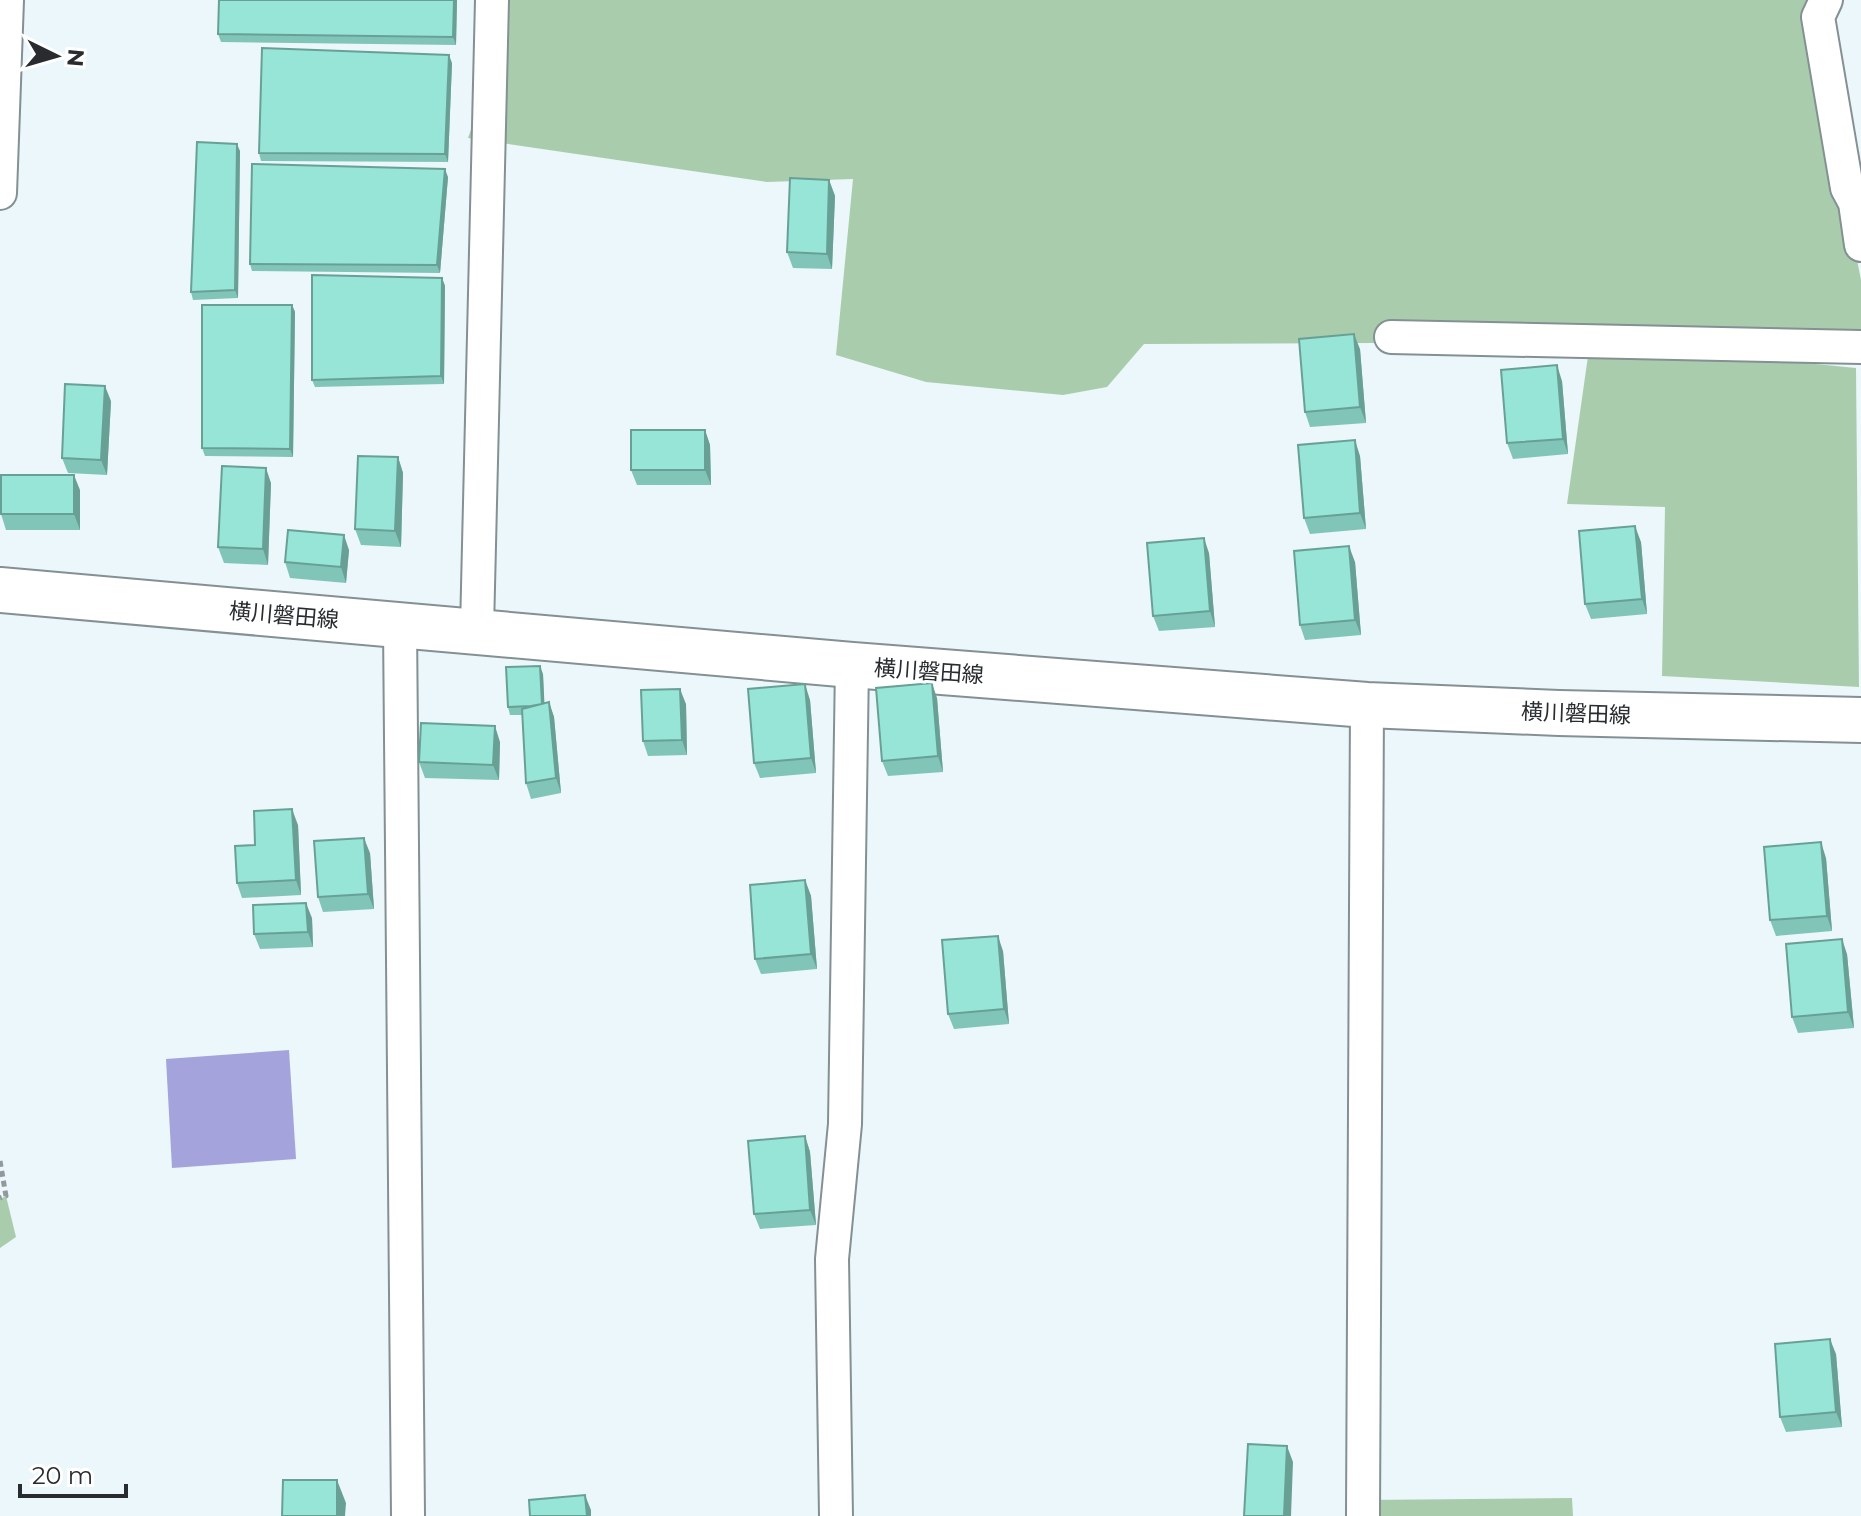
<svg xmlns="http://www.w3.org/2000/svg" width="1861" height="1516" font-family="Montserrat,'Noto Sans JP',sans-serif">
	<rect width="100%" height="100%" fill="#ebf7fb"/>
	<!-- green -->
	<path fill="#a9cdac" d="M492 0H1818L1811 27 1861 280V347L1617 344 1856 368 1859 687 1662 676 1665 507 1567 504 1590 342 1144 344 1107 387 1063 395 926 382 836 355 853 179 767 182 468 138 490 77Z
		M6 1196 16 1237 0 1248V1199Z
		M1572 1498 1573 1516H1363V1500Z"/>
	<!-- water -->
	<path fill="#a5a3db" d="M289 1050 296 1159 172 1168 166 1059Z"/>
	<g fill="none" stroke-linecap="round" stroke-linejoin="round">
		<!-- minor casing -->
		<g stroke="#849093" stroke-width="36">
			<path id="minor" d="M1826 0 1818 17 1847 188 1855 203 1861 245
				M0 193 7 0
				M1391 337 1861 347
				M400 625 408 1516
				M477 629 492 0
				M836 1516 832 1259 845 1124 852 665
				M1363 1516 1367 705"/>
		</g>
		<!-- secondary casing -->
		<g stroke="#849093" stroke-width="48">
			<path id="secondary" d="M0 590 852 665 1367 705 1559 713 1861 720"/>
		</g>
		<!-- path -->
		<path stroke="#91999c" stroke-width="5" stroke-dasharray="6 4" stroke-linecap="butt" d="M0 1161 6 1196 0 1198"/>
		<!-- minor -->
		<use href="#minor" stroke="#fff" stroke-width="32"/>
		<!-- secondary -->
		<use href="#secondary" stroke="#fff" stroke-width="44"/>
	</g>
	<!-- wall -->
	<path fill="#81c5b9" d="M457 0 456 45 221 42 218 34Z
		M452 63 448 162 261 161 259 153Z
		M240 151 238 298 193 300 191 292Z
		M448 177 440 273 252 271 250 264Z
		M829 180 835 196 832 269 793 268 787 252Z
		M442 278 445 286 444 384 315 387 312 380Z
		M292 305 295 312 293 457 205 456 202 448Z
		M1360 349 1366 423 1310 427 1305 412Z
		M1562 381 1568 454 1513 459 1507 443Z
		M111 401 107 475 68 473 62 458Z
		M705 430 710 445 711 485H637L631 470Z
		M1360 456 1366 529 1310 534 1304 518Z
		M398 457 403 473 401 547 361 545 355 529Z
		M271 483 268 565 224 563 218 547Z
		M80 490V530H6L1 514Z
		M1641 542 1647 614 1591 619 1585 604Z
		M349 550 346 583 290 578 285 562Z
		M1209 553 1215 627 1159 631 1153 616Z
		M1355 562 1361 635 1305 640 1300 625Z
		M543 674 544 703 549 702 554 717 561 793 531 799 526 783 522 715H510L508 707Z
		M937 698 943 772 888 776 882 761Z
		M810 700 816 773 760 778 754 763Z
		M686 704 687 755 648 756 643 741Z
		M500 742 499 780 425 778 419 762Z
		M298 825 301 895 242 898 237 883 255 845Z
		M370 853 374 909 323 912 318 897Z
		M1826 858 1832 931 1776 936 1770 920Z
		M805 880 811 896 817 969 761 974 755 959Z
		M312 918 313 947 260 949 254 934Z
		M1003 951 1009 1024 954 1029 948 1014Z
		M1847 954 1854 1028 1798 1033 1792 1017Z
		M805 1136 810 1152 816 1225 760 1229 754 1214Z
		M1836 1354 1842 1427 1786 1432 1780 1417Z"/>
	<!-- shaded-wall -->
	<path fill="#69a096" d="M454 0H457L456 45 453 37Z
		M449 55 452 63 448 162 445 154Z
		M237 144 240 151 238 298 235 290Z
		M445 169 448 177 440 273 437 265Z
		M829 180 835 196 832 269 827 254Z
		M442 278 445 286 444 384 441 376Z
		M292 305 295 312 293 457 290 449Z
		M1354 334 1360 349 1366 423 1360 407Z
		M1557 365 1562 381 1568 454 1563 439Z
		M105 386 111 401 107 475 101 460Z
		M705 430 710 445 711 485 705 470Z
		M1355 440 1360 456 1366 529 1360 513Z
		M398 457 403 473 401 547 395 531Z
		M266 468 271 483 268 565 263 549Z
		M74 475 80 490V530L74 514Z
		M1635 526 1641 542 1647 614 1642 599Z
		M344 535 349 550 346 583 341 567Z
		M1204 538 1209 553 1215 627 1210 611Z
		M1349 546 1355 562 1361 635 1355 620Z
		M540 666 543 674 545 714 542 706Z
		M932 683 937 698 943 772 938 756Z
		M805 684 810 700 816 773 811 758Z
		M680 689 686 704 687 755 682 740Z
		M549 702 554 717 561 793 556 778Z
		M495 726 500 742 499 780 493 765Z
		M292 809 298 825 301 895 296 880Z
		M364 838 370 853 374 909 368 894Z
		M1821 842 1826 858 1832 931 1827 916Z
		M805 880 811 896 817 969 811 954Z
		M306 903 312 918 313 947 308 932Z
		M998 936 1003 951 1009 1024 1004 1009Z
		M1842 939 1847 954 1854 1028 1848 1012Z
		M805 1136 810 1152 816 1225 810 1210Z
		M1830 1339 1836 1354 1842 1427 1836 1412Z
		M1287 1446 1293 1462 1291 1516H1284Z
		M337 1480 346 1503 345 1516H337Z
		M585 1495 591 1510V1516H587Z"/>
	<!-- building -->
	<path fill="#96e5d7" stroke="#69a096" stroke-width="2" d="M219 0H454L453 37 218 34Z
		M262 48 449 55 445 154 259 153Z
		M197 142 237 144 235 290 191 292Z
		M252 164 445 169 437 265 250 264Z
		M790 178 829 180 827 254 787 252Z
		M312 275 442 278 441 376 312 380Z
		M202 305H292L290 449 202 448Z
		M1354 334 1360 407 1305 412 1299 339Z
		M1557 365 1563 439 1507 443 1501 370Z
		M65 384 105 386 101 460 62 458Z
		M631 430H705V470H631Z
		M1355 440 1360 513 1304 518 1298 445Z
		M358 456 398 457 395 531 355 529Z
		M222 466 266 468 263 549 218 547Z
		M1 475H74V514H1Z
		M1635 526 1642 599 1585 604 1579 531Z
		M288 530 344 535 341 567 285 562Z
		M1204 538 1210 611 1153 616 1147 543Z
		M1349 546 1355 620 1300 625 1294 551Z
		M540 666 542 704 531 706 508 707 506 667Z
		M932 683 938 756 882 761 876 688Z
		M805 684 811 758 754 763 748 689Z
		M680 689 682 740 643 741 641 690Z
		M549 702 556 778 526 783 522 709Z
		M421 723 495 726 493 765 419 762Z
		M292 809 296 880 237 883 235 846 255 845 254 811Z
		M364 838 368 894 318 897 314 841Z
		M1821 842 1827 916 1770 920 1764 847Z
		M805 880 811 954 755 959 750 885Z
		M306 903 308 932 254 934 253 905Z
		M998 936 1004 1009 948 1014 942 940Z
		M1842 939 1848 1012 1792 1017 1786 944Z
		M805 1136 810 1210 754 1214 748 1141Z
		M1830 1339 1836 1412 1780 1417 1775 1344Z
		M1248 1444 1287 1446 1284 1516H1244Z
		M283 1480H337V1516H282Z
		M585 1495 587 1516H530L529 1500Z"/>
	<g text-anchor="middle" stroke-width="6" stroke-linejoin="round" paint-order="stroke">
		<!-- street labels -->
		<g font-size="22" fill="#282c2e" stroke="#fff">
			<text transform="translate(284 615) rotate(5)" y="8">横川磐田線</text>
			<text transform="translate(929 671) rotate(4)" y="8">横川磐田線</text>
			<text transform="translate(1576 713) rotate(2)" y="8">横川磐田線</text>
		</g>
	</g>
	<!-- north arrow -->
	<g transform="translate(56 56) rotate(95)" stroke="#ffffff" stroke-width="6" paint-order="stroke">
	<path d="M0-6L14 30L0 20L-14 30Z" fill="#282c2e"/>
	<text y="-12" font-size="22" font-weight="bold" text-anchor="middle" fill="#282c2e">N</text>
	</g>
	<!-- scale -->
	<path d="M20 1484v12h106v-12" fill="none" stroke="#282c2e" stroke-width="4"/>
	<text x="32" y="1484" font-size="24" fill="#282c2e" stroke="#ffffff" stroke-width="6" paint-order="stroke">20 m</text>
</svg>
